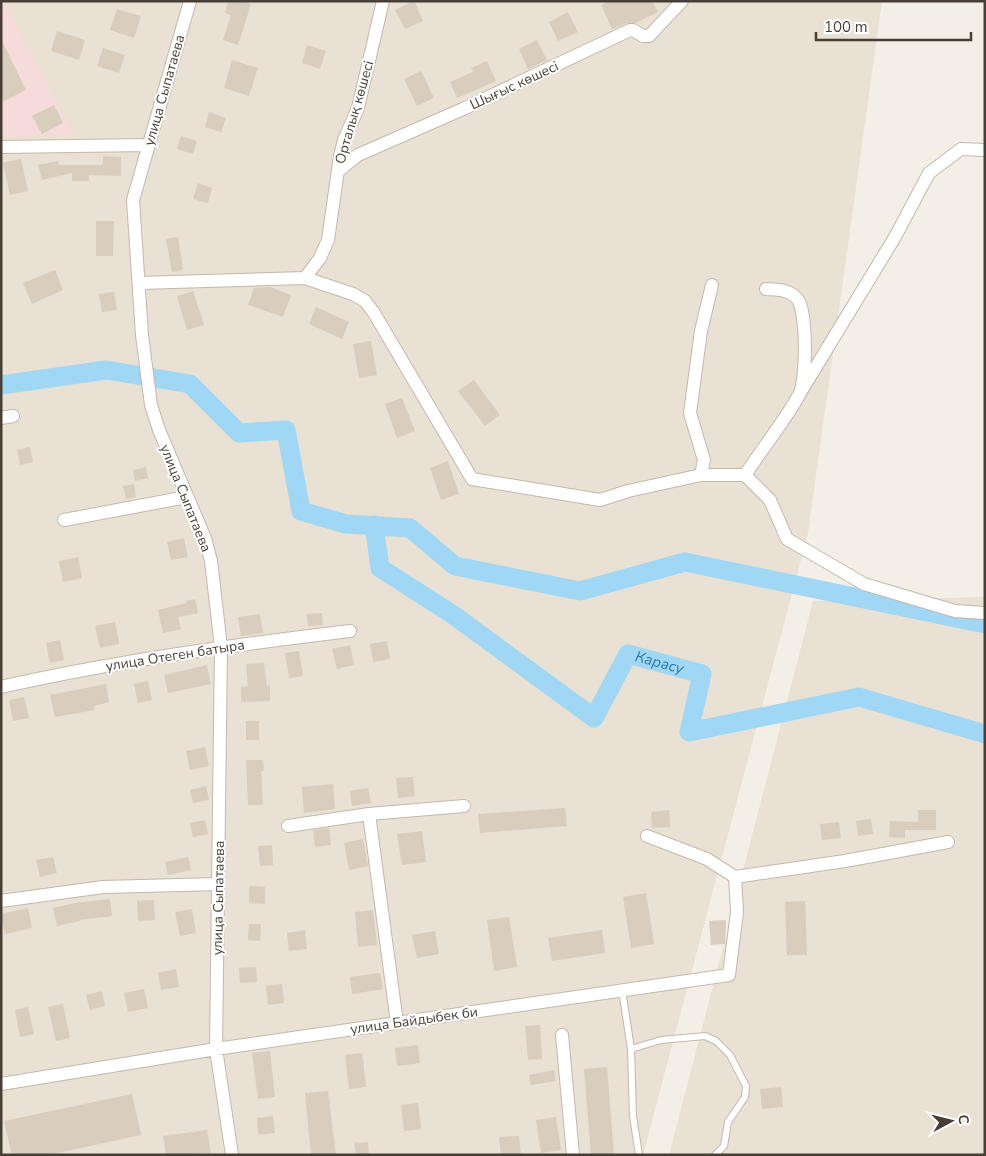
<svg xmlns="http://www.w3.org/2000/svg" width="986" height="1156" font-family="'Nunito Sans',sans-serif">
	<rect width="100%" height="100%" fill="#f4efe6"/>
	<!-- residential -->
	<path fill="#e8e1d4" d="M1 1H882L808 533 643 1155H1Z
		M985 597V1155H669L813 601Z"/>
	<!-- medical -->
	<path fill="#f5dbd9" d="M1 1H4L74 135 1 138Z"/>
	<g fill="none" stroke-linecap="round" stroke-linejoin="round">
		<!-- river -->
		<g stroke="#a0d7f4" stroke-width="19">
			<path d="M1 385 106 370 190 384 239 433 286 430 301 511 346 524 410 528 455 566 580 591 685 562 985 624"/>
			<path id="s1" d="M374 525 380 568 452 614 594 718 628 654 702 674 689 732 859 697 985 734"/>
		</g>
	</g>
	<!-- building -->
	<path fill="#d9cdbe" d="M228 1H243L251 4 238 45 223 40 231 15 225 13Z
		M414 1 423 21 405 29 395 10Z
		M610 1H652L658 12 636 23H627L612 29 601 5Z
		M117 9 141 16 134 38 110 30Z
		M568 12 578 32 558 41 549 22Z
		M57 31 85 40 79 60 51 51Z
		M1 39 26 90 4 101 1 94Z
		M537 40 547 60 528 69 519 49Z
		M307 45 326 51 320 69 302 63Z
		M103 48 125 55 119 73 97 66Z
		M232 60 258 68 249 96 224 88Z
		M487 61 496 81 457 98 450 82 473 72 471 68Z
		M421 71 434 98 417 106 404 79Z
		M54 105 63 123 42 134 32 116Z
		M209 112 226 118 221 132 205 127Z
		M181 136 197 141 193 154 177 149Z
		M103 156 121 157V176L89 175V181H72V173L42 180 38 165 58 161 59 165H103Z
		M21 159 28 191 10 195 3 163Z
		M198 183 212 188 208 203 193 199Z
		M96 221H114L113 256H96Z
		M178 237 183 270 172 272 166 239Z
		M55 270 63 290 32 304 23 283Z
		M270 287 291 295 283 317 248 305 254 288Z
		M193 291 204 325 187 330 177 296Z
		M114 292 117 310 102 312 99 294Z
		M316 307 349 322 342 339 309 324Z
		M371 341 377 375 359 378 353 344Z
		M474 380 500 415 485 426 458 391Z
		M402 398 415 431 397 438 385 404Z
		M30 447 33 462 20 465 17 450Z
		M448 461 459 494 441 500 430 468Z
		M146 467 148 478 135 481 133 470Z
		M134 484 136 497 126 499 123 486Z
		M184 538 188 557 171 560 167 542Z
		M78 557 82 578 63 582 59 561Z
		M195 599 198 613 178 617 181 629 163 633 158 610 187 603 186 601Z
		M322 613 323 625 308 626 307 614Z
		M260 614 263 633 241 636 238 617Z
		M115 622 119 644 100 648 95 626Z
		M60 640 64 660 50 663 46 643Z
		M387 641 390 659 373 662 370 644Z
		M350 645 354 665 337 669 332 649Z
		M299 651 303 676 289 678 285 653Z
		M264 663 267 686 270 685V701L241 702V687L248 686 246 664Z
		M207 665 211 684 168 693 164 675Z
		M148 681 152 700 138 703 134 684Z
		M106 684 109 702 94 706 95 710 55 717 50 695Z
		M24 697 29 718 13 721 9 700Z
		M246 721H259V740H246Z
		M205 747 209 766 190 770 186 751Z
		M246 760H263L264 771H261L263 805H248Z
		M413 777 415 796 398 798 396 778Z
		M333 784 335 809 304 813 302 787Z
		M206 786 209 800 193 803 190 790Z
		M368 788 371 803 352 806 350 791Z
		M565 808 567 826 480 833 478 814Z
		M669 810 670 827 652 828 651 812Z
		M918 810H936V830H905V838L889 837 890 821 918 822Z
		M871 819 873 834 858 836 856 821Z
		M205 820 208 834 193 837 190 823Z
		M839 822 841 838 822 840 820 824Z
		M329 828 331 845 315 847 313 830Z
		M422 831 426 862 402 865 397 834Z
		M363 839 368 866 349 870 344 843Z
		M272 845 273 865 260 866 258 846Z
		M53 857 57 873 40 877 36 860Z
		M188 857 191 870 168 875 165 862Z
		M249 886 265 887V904L249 903Z
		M646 893 654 944 631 948 623 897Z
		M110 899 112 916 79 920 80 921 57 926 53 908 75 903Z
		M154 900 155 920 138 921 137 901Z
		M805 901 807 955H787L785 902Z
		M28 908 32 928 5 934 1 914Z
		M192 909 196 933 180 936 175 912Z
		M373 910 377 945 358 947 355 912Z
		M509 917 517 967 494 971 487 920Z
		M726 920 725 944 711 945 709 921Z
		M249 924H261L260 941 248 940Z
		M305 930 307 949 289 951 287 933Z
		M602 930 605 953 552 961 548 938Z
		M435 931 439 954 417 958 412 935Z
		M256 967 257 982 240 983 239 968Z
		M176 969 179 987 161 990 158 973Z
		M380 973 383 989 352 994 350 977Z
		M282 984 284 1003 268 1005 266 986Z
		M144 989 148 1008 128 1012 124 993Z
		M102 991 105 1006 90 1010 86 995Z
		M63 1004 70 1038 56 1041 48 1007Z
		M28 1007 34 1034 20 1037 15 1010Z
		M540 1025 542 1059 528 1060 525 1026Z
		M418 1045 420 1063 397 1066 395 1048Z
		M270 1051 275 1097 258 1099 252 1053Z
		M362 1053 366 1087 349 1089 345 1055Z
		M607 1067 614 1155H591L584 1069Z
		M554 1070 556 1081 531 1085 529 1075Z
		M781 1087 783 1107 762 1109 760 1089Z
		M328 1091 336 1155H311L305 1093Z
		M132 1094 141 1135 48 1155H12L4 1121Z
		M418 1103 421 1129 404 1131 401 1105Z
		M273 1116 275 1133 258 1135 257 1118Z
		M556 1117 561 1150 541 1153 536 1120Z
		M207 1130 211 1153 166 1155 163 1136Z
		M519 1136 521 1155H501L499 1137Z
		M368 1142 369 1155H356L354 1143Z"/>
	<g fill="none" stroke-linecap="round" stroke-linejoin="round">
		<!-- service casing -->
		<g stroke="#c3b9ab" stroke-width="8">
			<path id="service" d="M622 990 631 1049 633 1116 639 1155
				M631 1049 661 1040 705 1036 716 1041 730 1055 746 1086 745 1097 728 1122 724 1146 715 1155"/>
		</g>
		<!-- minor casing -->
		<g stroke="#c3b9ab" stroke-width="14">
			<path id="minor" d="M190 1 133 200 142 335 151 405 159 430 205 538 211 561 221 647 216 1049 232 1155
				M1 147 149 145
				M338 171 358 155 463 109 630 30H633L643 36H649L682 1
				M305 278 320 258 328 240 340 156 344 140 358 108 383 1
				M140 283 305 278 353 294 365 301 374 313 472 479 600 500 628 491 701 475H745L770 500 787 539 864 584 955 611 985 613
				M800 393 895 237 929 173 961 149 985 150
				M1 418 13 416
				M701 475 704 460 690 413 701 331 712 285
				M745 475C762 449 784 422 799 395 807 381 807 313 798 300 791 289 777 290 766 289
				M64 520 187 497
				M1 687C116 661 233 645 350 631
				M369 814 397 1023
				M288 826 369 814 464 806
				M647 836 707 859 735 877 845 861 948 842
				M1 901 103 887 218 884
				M562 1035 573 1155
				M1 1084 216 1049 729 975 737 912 735 877"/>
		</g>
		<!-- service -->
		<use href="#service" stroke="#fff" stroke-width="6"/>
		<!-- minor -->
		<use href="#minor" stroke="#fff" stroke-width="12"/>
	</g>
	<g text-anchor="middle" stroke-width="4" stroke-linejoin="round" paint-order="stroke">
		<!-- street labels -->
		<g font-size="14" fill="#473f35" stroke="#fff">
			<text transform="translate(514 85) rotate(-25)" y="5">Шығыс көшесі</text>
			<text transform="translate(164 90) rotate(-74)" y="5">улица Сыпатаева</text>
			<text transform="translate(354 112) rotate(-74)" y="5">Орталық көшесі</text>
			<text transform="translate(186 498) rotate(68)" y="5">улица Сыпатаева</text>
			<text transform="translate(175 655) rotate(-9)" y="5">улица Отеген батыра</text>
			<text transform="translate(218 898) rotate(-89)" y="5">улица Сыпатаева</text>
			<text transform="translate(414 1020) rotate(-8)" y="5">улица Байдыбек би</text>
		</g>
		<!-- water labels -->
		<g font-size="15" font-style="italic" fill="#2779a7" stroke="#fff">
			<text dy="5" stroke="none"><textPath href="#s1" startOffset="410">Карасу</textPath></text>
		</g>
	</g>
	<!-- border -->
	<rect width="986" height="1156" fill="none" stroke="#473f35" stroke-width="5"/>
	<!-- north arrow -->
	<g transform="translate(951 1121) rotate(83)" stroke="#ffffff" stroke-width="4" paint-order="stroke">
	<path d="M0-4L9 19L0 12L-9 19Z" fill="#473f35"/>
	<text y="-8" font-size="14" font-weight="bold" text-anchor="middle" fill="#473f35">С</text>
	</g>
	<!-- scale -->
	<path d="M816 32v8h155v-8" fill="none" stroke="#473f35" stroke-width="2.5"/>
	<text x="824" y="32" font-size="15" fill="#473f35" stroke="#ffffff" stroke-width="4" paint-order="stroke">100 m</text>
</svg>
